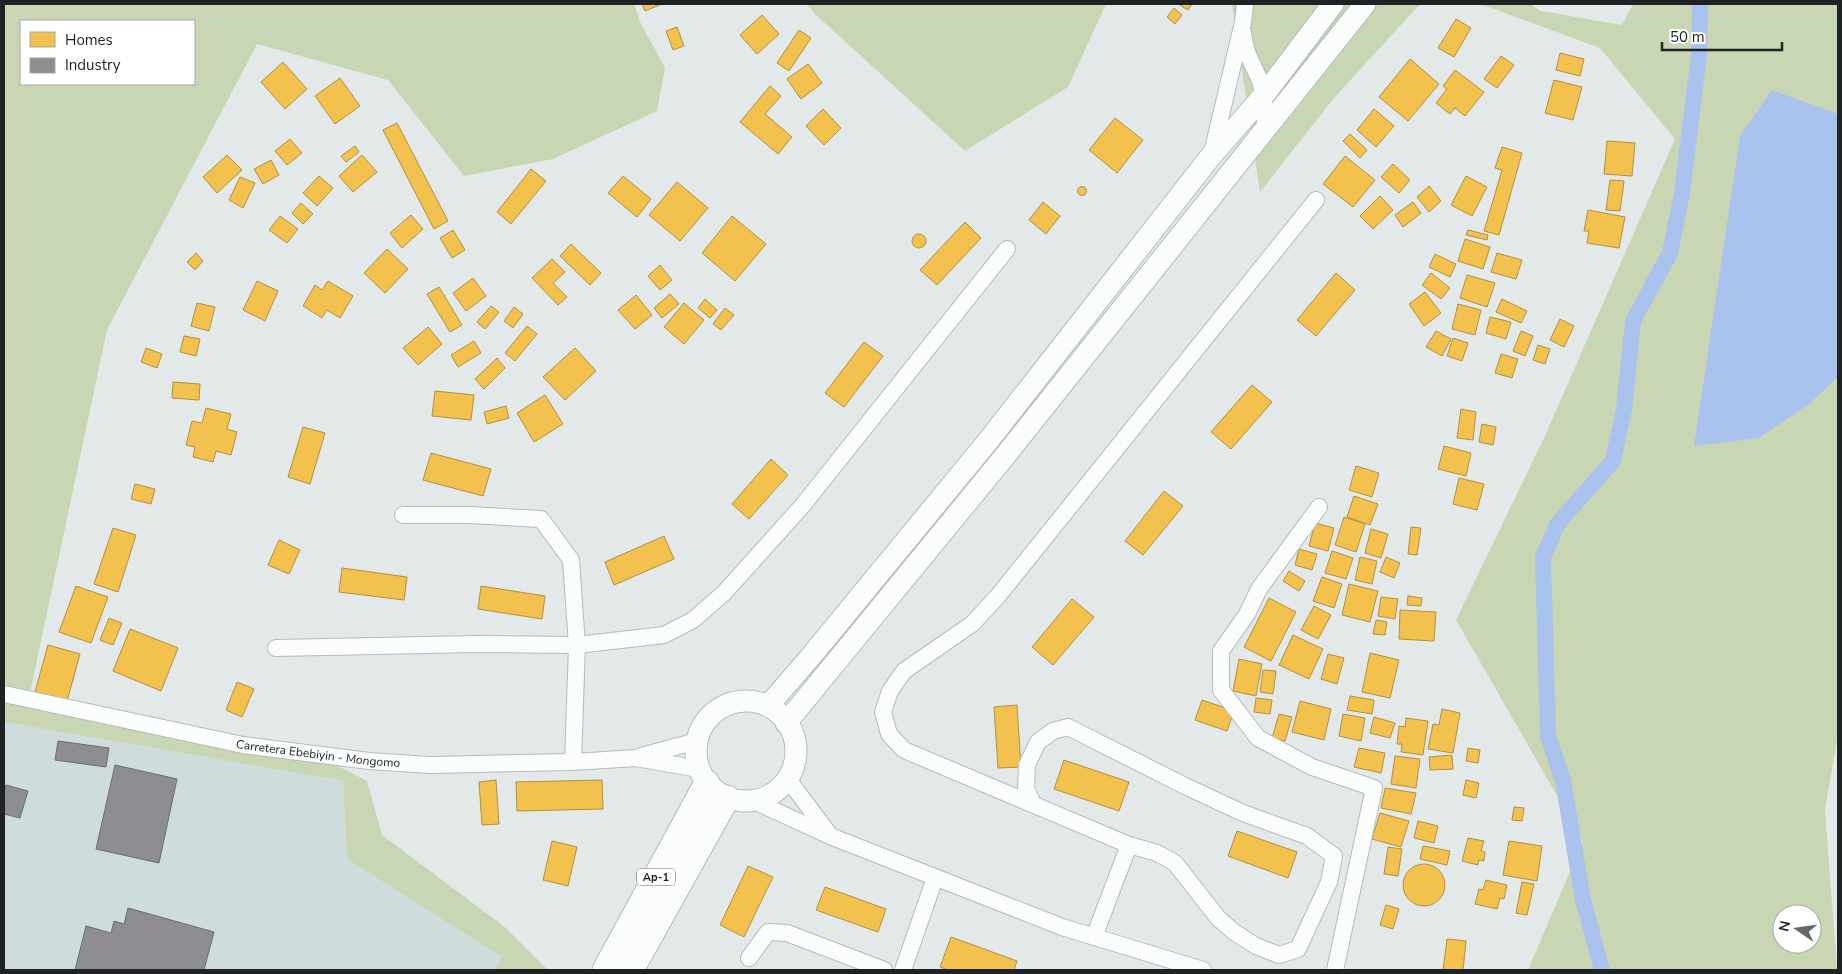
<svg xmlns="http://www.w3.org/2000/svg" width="1842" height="974" font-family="'Nunito Sans',sans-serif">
	<rect width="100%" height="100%" fill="#e3e8e8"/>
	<!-- built -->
	<path fill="#cfdcdc" d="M4 722 343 781 347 859 502 957 495 970H4Z"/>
	<!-- green -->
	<path fill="#c9d6b4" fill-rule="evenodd" d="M4 4H634L641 24 665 68 657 111 553 159 464 176 388 80 257 44 107 330 27 707 314 754 367 781 382 835 506 928 548 970H495L502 957 347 859 343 781 4 722ZM21 21H194V84H21Z
		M807 4H1106L1068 87 965 151 815 14Z
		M1232 4H1420L1334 98 1260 192Z
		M1481 4H1530L1541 11 1622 25 1633 4H1838V734L1825 810 1837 970H1528L1583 841 1456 620 1544 438 1675 139 1600 48ZM1782 914H1812V944H1782Z"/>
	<!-- water -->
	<path fill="#aac2ee" d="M1772 90 1838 114V377L1808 405 1759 438 1694 446 1740 136Z"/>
	<!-- homes -->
	<path fill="#f2c14e" stroke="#b29141" d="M642 4H662L645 11Z
		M1178 4H1192L1188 10Z
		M1174 8 1182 15 1175 24 1167 17Z
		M762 15 779 34 757 54 740 35Z
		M1456 19 1471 28 1454 57 1438 48Z
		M677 27 684 46 673 50 666 31Z
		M799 30 811 38 789 71 777 63Z
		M1560 53 1584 59 1580 76 1556 70Z
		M1501 56 1514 65 1497 88 1484 79Z
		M1410 59 1439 84 1408 121 1379 97Z
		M283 62 307 89 285 109 261 82Z
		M808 64 822 83 801 99 787 79Z
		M1455 70 1484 92 1465 116 1455 108 1450 114 1436 103 1447 89 1443 86Z
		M340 78 360 106 335 124 315 96Z
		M1554 80 1582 87 1573 120 1545 113Z
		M770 86 781 96 765 114 792 137 778 154 740 122Z
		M823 109 841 128 824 145 806 126Z
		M1374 109 1394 126 1376 147 1357 130Z
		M1115 118 1143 140 1117 173 1089 150Z
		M397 123 448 221 434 229 383 130Z
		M1350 134 1367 150 1360 158 1343 141Z
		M290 139 302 153 287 165 275 151Z
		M1607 141 1635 143 1632 176 1604 174Z
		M355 146 359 152 346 162 341 156Z
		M1502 147 1522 153 1499 235 1484 231 1502 170 1495 168Z
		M227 155 242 170 217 193 203 177Z
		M362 155 377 172 353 192 339 176Z
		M1345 156 1375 180 1353 207 1323 184Z
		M271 160 279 175 263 184 254 169Z
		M1393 164 1410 180 1399 193 1381 177Z
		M531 169 546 181 511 224 497 212Z
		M319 176 333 188 317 206 303 193Z
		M623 176 651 199 637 217 608 193Z
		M1466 176 1487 187 1472 216 1451 205Z
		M240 177 255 183 243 208 229 200Z
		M1610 180 1624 181 1620 211 1606 210Z
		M677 182 708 208 680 241 649 215Z
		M1429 186 1441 201 1429 212 1417 197Z
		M1077.5 191a4.5 4.5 0 1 1 9 0a4.5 4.5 0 1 1-9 0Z
		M1380 196 1393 210 1373 229 1360 216Z
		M1043 202 1060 216 1046 234 1029 220Z
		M1413 202 1421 213 1403 227 1395 215Z
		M301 203 313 214 303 224 292 213Z
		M1588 210 1625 217 1619 248 1587 243 1589 231H1584Z
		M411 215 423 229 402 248 390 233Z
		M280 216 298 229 287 243 269 230Z
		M732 216 766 244 735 281 702 253Z
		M965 222 981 238 937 285 920 270Z
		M453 230 465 250 452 258 440 238Z
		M1468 230 1488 235 1487 240 1466 235Z
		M912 241a7 7 0 1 1 14 0a7 7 0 1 1-14 0Z
		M1465 239 1490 247 1483 269 1458 261Z
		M571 244 601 273 590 285 560 256Z
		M387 249 408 269 385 293 364 273Z
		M196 253 203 261 195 270 187 262Z
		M1497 253 1522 260 1516 279 1491 272Z
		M1435 254 1456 264 1450 277 1429 267Z
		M552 259 565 272 553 283 567 297 558 305 532 278Z
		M660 265 672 280 660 290 648 276Z
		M1336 273 1355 290 1316 336 1297 320Z
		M1431 273 1450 288 1441 299 1422 285Z
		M1467 275 1495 283 1487 307 1460 298Z
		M473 278 486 296 466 311 453 293Z
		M257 281 278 291 265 321 243 310Z
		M328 281 353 296 340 318 327 310 322 318 303 306 315 285 322 290Z
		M439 287 462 325 450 332 427 294Z
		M1425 292 1441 313 1424 326 1409 304Z
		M670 294 679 304 662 318 654 308Z
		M636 295 652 315 635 329 618 310Z
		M705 299 717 310 710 318 698 308Z
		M1502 299 1527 311 1521 323 1496 312Z
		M197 303 215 307 209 331 191 326Z
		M684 303 704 320 684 344 664 327Z
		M1458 304 1481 310 1475 335 1452 329Z
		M491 306 499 312 485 329 477 322Z
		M514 307 523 314 513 328 504 321Z
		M725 308 734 315 721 330 713 324Z
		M1490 317 1511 322 1506 339 1486 333Z
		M1560 319 1574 326 1564 347 1550 340Z
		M527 326 537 334 515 361 505 353Z
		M428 327 442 344 418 365 403 348Z
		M1436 331 1451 339 1442 356 1426 347Z
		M1521 331 1533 336 1525 356 1513 351Z
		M184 336 200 339 196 356 180 352Z
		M1453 338 1468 343 1462 361 1447 356Z
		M474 341 481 353 458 367 451 355Z
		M864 342 883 356 844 407 825 393Z
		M1538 345 1550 349 1545 364 1533 360Z
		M146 348 162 354 157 368 141 362Z
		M575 348 596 371 565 400 543 377Z
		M1501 354 1518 359 1512 378 1495 373Z
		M497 358 505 368 484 389 475 379Z
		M173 382 200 384 199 400 172 398Z
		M1252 385 1272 402 1231 449 1211 432Z
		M435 391 474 395 471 420 432 416Z
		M545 395 563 424 534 442 517 413Z
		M506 406 509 418 487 424 484 412Z
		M206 408 231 414 227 429 237 432 231 455 216 451 213 462 193 457 195 447 186 445 192 421 202 423Z
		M1461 409 1476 412 1473 440 1457 438Z
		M1482 424 1496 427 1493 445 1479 442Z
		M303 427 325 433 310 484 288 477Z
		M1444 446 1471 453 1466 476 1438 469Z
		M431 453 491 469 483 496 423 480Z
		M771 459 788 475 749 519 732 504Z
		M1356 466 1379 473 1372 497 1349 490Z
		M1459 478 1484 484 1477 510 1453 504Z
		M135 484 155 489 151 504 131 499Z
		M1164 491 1183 506 1143 555 1125 541Z
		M1354 496 1378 504 1370 525 1347 517Z
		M1344 517 1365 524 1356 552 1335 545Z
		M1315 523 1334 528 1328 551 1309 546Z
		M1411 527 1421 528 1417 555 1408 554Z
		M113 528 136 535 118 592 94 584Z
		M1371 529 1388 534 1381 558 1365 553Z
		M664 536 674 559 614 585 605 562Z
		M279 540 300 550 289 574 268 565Z
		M1299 549 1317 554 1312 570 1295 565Z
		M1332 551 1353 558 1346 579 1325 573Z
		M1360 557 1377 561 1372 584 1355 580Z
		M1386 557 1400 563 1394 578 1380 572Z
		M342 568 407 577 404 600 339 592Z
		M1289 571 1305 581 1299 591 1283 581Z
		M1322 577 1342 584 1334 608 1313 601Z
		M1349 584 1378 591 1370 622 1342 615Z
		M76 586 108 597 91 643 59 632Z
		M481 586 545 596 542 619 478 609Z
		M1408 596 1422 598 1421 606 1407 605Z
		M1381 597 1398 599 1395 619 1378 616Z
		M1269 598 1296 612 1271 661 1244 647Z
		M1072 599 1094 617 1053 665 1032 647Z
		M1314 606 1331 615 1318 639 1301 630Z
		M1400 610 1436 612 1434 641 1399 639Z
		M109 618 122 623 113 645 100 640Z
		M1376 620 1387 622 1385 635 1373 634Z
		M130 629 178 648 161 691 113 671Z
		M1293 635 1323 649 1309 679 1279 665Z
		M48 645 80 654 67 701 35 692Z
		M1370 653 1399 660 1390 698 1362 692Z
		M1328 654 1344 658 1337 684 1321 679Z
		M1239 659 1262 664 1256 696 1233 691Z
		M1263 670 1276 671 1273 694 1260 692Z
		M237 682 254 689 242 717 226 710Z
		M1350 696 1374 700 1372 714 1347 710Z
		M1256 698 1272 700 1270 714 1254 712Z
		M1202 700 1234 711 1227 731 1195 720Z
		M1300 701 1331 709 1324 740 1292 732Z
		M1017 705 1021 767 998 768 994 707Z
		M1442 709 1460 713 1453 753 1428 749 1433 724 1439 725Z
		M1279 714 1292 717 1285 741 1272 738Z
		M1343 714 1365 718 1361 741 1339 736Z
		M1374 717 1395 723 1390 738 1370 733Z
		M1406 718 1428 721 1423 755 1401 752 1402 744H1397L1399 726 1405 727Z
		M1359 748 1385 753 1381 773 1354 767Z
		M1468 748 1480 750 1478 763 1466 761Z
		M1452 755 1453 769 1430 770 1429 757Z
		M1395 756 1420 759 1416 788 1391 784Z
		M1064 760 1129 782 1119 811 1054 789Z
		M496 780 499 824 482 825 479 782Z
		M602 780 603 809 517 811 516 782Z
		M1466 780 1479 783 1476 798 1463 795Z
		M1385 788 1416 793 1411 814 1381 808Z
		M1514 807 1524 808 1522 821 1512 820Z
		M1380 813 1409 821 1401 847 1372 839Z
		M1418 821 1438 826 1434 843 1414 838Z
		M1237 831 1297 852 1288 878 1228 856Z
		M1468 838 1484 841 1481 851 1485 852 1484 861 1479 860 1478 865 1462 861Z
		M552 841 577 847 568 886 543 880Z
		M1509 841 1542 846 1537 881 1503 875Z
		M1423 846 1450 851 1447 865 1420 859Z
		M1388 847 1402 849 1398 876 1384 874Z
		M1403 885a21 21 0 1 1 42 0a21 21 0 1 1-42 0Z
		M748 866 773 877 744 937 720 925Z
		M1486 880 1507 885 1504 899 1500 898 1497 909 1475 904 1479 889 1483 890Z
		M1522 882 1534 884 1527 915 1516 913Z
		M825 887 886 909 878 932 816 910Z
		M1386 905 1399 909 1393 929 1380 925Z
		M951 937 1017 961 1014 970H948L940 967Z
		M1447 939 1466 941 1463 970H1443Z"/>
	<!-- industry -->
	<path fill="#8d8d92" stroke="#6c6d70" d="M58 741 109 748 106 767 55 760Z
		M115 765 177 779 159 863 96 849Z
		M6 785 28 791 20 818 4 814V791Z
		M128 908 214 932 204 970H75L86 926 111 933 114 921 124 924Z"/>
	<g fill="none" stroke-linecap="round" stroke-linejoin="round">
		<!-- canal -->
		<path stroke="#aac2ee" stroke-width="16" d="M1602 970 1583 900 1563 780 1548 736 1543 557 1558 523 1613 461 1624 409 1633 321 1670 253 1682 194 1699 55 1700 4"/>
		<!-- minor casing -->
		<g stroke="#b7bbbb" stroke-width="18">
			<g id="minor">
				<path d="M1243 32C1244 51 1253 64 1260 81 1265 96 1265 113 1265 129"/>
				<path d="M1212 153 1243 22 1245 4"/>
				<path d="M1319 507 1259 589 1247 614 1221 651V690L1258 738 1312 767 1374 788 1335 970"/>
				<path d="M403 515H470L541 519 571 560 577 645 573 762"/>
				<path d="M276 648 474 644 577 645 664 635 693 620 724 593 803 505 1007 249"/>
				<path id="s1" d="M4 694 243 745 369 761 430 765 573 762 636 758 699 769"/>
				<path d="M641 756 697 741"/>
				<path d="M787 778 829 834"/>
				<path d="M754 801 830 836 1062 927 1203 970"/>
				<path d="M1033 804 1026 788 1027 765 1038 742 1053 731 1068 727 1185 786 1243 813 1307 836 1334 856 1329 882 1298 949 1279 955 1256 946 1234 932 1218 918 1175 863 1157 853 1129 845 904 750 889 734 883 712 890 691 904 671 972 624 998 596 1316 200"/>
				<path d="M1094 937 1129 845"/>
				<path d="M749 958 768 932 787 933 884 970"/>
				<path d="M903 970 935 878"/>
			</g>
		</g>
		<!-- major casing -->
		<g stroke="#b7bbbb" stroke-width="23">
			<path id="major" d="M696 751a50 50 0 1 1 100 0a50 50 0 1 1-100 0Z
				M768 706 812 655 988 441 1211 156 1264 95 1333 4
				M786 723 1005 456 1365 4"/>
		</g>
		<!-- highway casing -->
		<g stroke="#b7bbbb" stroke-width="27">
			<path id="highway" d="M605 970 707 783
				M631 970 727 798"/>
		</g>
		<!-- minor -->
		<use href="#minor" stroke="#fbfcfc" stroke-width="16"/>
		<!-- major -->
		<use href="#major" stroke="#fbfcfc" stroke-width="21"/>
		<!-- highway -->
		<use href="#highway" stroke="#fbfcfc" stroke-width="25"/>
	</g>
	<g text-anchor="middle" stroke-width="5" stroke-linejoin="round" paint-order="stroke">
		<!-- shield labels -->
		<rect fill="#fff" stroke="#626464" stroke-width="1" x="637" y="868.5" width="38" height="17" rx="4"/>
		<g font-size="11" font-weight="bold" fill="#1e2222">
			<text x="656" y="881">Ap-1</text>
		</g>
		<!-- street labels -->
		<g font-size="12" fill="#1e2222" stroke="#fff">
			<text dy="4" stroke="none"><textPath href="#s1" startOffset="320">Carretera Ebebiyin - Mongomo</textPath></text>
		</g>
	</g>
	<!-- border -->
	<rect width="1842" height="974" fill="none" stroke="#1e2222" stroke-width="10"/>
	<!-- legend -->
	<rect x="20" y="20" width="175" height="65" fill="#ffffff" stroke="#a5a7a7"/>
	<rect x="30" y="32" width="25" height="15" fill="#f2c14e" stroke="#a5a7a7"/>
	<text x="65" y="45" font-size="15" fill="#1e2222">Homes</text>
	<rect x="30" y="58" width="25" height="15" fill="#8d8d92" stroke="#a5a7a7"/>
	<text x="65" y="70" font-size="15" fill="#1e2222">Industry</text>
	<!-- north arrow -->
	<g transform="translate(1797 929) rotate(283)"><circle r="24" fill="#ffffff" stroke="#a5a7a7"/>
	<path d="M0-4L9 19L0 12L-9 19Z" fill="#636767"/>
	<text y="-8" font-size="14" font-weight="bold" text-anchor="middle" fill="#1e2222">N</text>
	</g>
	<!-- scale -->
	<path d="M1662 42v8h120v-8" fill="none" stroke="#1e2222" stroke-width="2.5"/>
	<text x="1670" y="42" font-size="15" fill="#1e2222" stroke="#ffffff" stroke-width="4" paint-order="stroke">50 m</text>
</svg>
